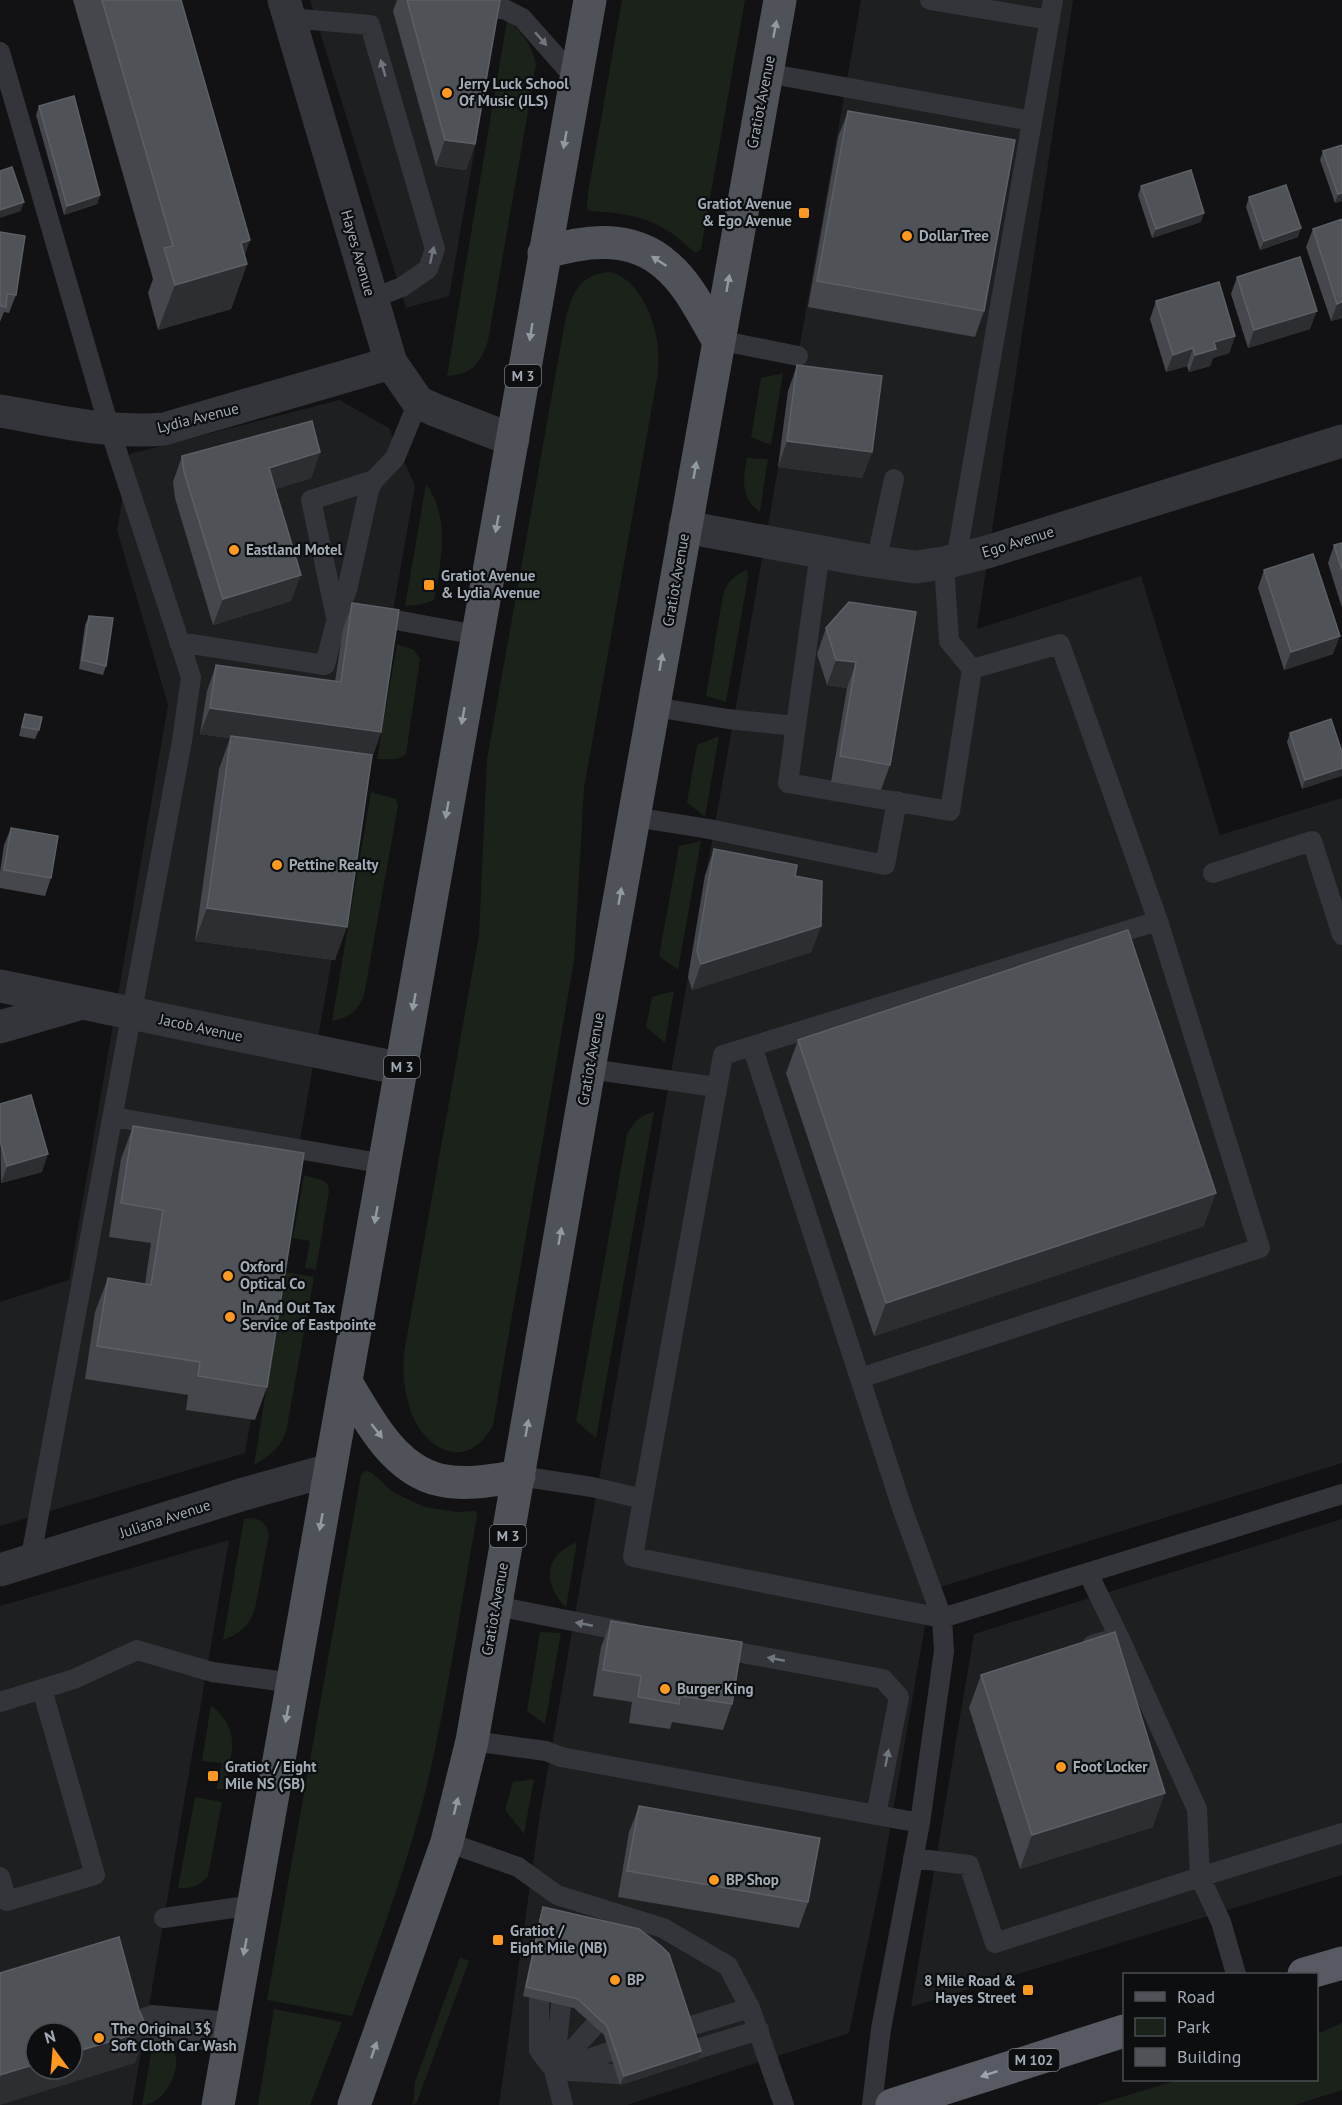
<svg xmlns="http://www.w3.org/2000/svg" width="1342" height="2105" font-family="'PT Sans',sans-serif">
	<rect width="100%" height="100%" fill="#121214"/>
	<!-- built -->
	<path fill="#1e1f21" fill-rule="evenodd" d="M310 0H501L449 296 406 308Z
		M861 0H1073L977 629 1141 576 1220 835 1342 798V1463L931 1590 883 1870 849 2033 627 2105H499L540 1814 576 1609Z
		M339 400 389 428 415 486 245 1453 0 1526V1302L69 1280 168 705 117 530 130 454Z
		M1342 1519V1875L911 2007 974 1634Z
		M229 1540 132 2105H0V1606ZM36 2033H72V2069H36Z"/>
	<!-- green -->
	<path fill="#1a221a" d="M622 0H745L701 249 698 252H694C660 219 636 214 590 211L587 209 588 193Z
		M507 20C523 33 532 45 536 65L488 341C481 363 471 375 447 376Z
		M609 272C639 277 656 322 658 348 659 356 658 365 658 373L584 788 574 961 493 1425C471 1468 431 1456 413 1417 405 1397 402 1375 404 1353L479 935 487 759 566 316C574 290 580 275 609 272Z
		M783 373 771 445 751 437 761 378Z
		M747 458 768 459 760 512C740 498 743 480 747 458Z
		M426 484C451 518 441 561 434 600L423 604 405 606Z
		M747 570 748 578 726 702 706 696 723 595C727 582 734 575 747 570Z
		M397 644 414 650 420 659 406 754C399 761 387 759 377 759Z
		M719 736 705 817 687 802 697 745Z
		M371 792 396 799 398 806 364 995C358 1011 349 1018 332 1021Z
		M701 841 678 970 659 956 679 846Z
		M674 991 665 1043 646 1027 652 997Z
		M654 1112 596 1438 576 1421 627 1134C634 1122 640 1115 654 1112Z
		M304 1175 322 1180 328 1185 329 1192 316 1269 305 1268 310 1241 293 1238Z
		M285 1272 314 1277 286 1432C280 1449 269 1456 254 1465Z
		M365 1471 371 1472 393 1492 424 1507 457 1512 476 1511 477 1516C461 1604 448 1694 428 1781 409 1861 380 1938 352 2016L267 2000 361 1475Z
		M254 1518C263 1521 267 1525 269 1535L255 1609C249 1626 240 1634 223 1640L244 1519Z
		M577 1542 566 1608C542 1583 544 1555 577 1542Z
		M540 1632 561 1633 545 1724 527 1711Z
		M211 1705C243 1731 231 1754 224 1789H217L222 1763 202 1761Z
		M534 1779 524 1834 505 1810 513 1782Z
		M195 1797 222 1802 208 1876C200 1886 191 1889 178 1888Z
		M460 1957 469 1961 417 2102 413 2105 415 2082Z
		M274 2009 342 2022 310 2105H258Z
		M1342 2023V2090L1295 2105H1096L1178 2080H1316L1317 2034Z
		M160 2043C192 2043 172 2105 142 2105L152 2048Z"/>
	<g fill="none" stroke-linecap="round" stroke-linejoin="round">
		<!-- service -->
		<path stroke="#33353a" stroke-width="20" d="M930 0 1050 20
			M499 9H504L522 18 576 79
			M289 18 370 25 435 249 428 269 402 287 371 299
			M0 52 110 430 191 677 182 741 30 1562
			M766 73 1032 121
			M718 340 798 356
			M820 552 788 783 950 811 972 669
			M956 560 1053 0
			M876 562 894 479
			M374 616 477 635
			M336 617 311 500 374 480
			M179 642 325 665 339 610 347 590 369 490 374 480 395 458 418 402
			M654 707 728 719 795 726
			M634 817 709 829 885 865 897 801
			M1213 873 1312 841 1342 935
			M752 1046 902 1508 942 1618
			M589 1069 716 1087
			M113 1117 385 1164
			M860 1378 1260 1248 1158 921 1060 644 972 669 949 641 944 563
			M519 1476 592 1487 643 1499 633 1557 942 1618
			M643 1499 723 1055 1158 921
			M1088 1573 1119 1637
			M496 1606 633 1633
			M1092 1645 1119 1637 1197 1809 1200 1877 1342 1833
			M715 1648 883 1679 899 1697 876 1815
			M0 1702 74 1679 137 1650 212 1672 293 1683
			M472 1741 546 1751 561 1757 920 1823
			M447 1842 518 1867 557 1895 663 1928 728 1966 750 2008 784 2105
			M913 1858 969 1865 995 1943 1200 1877 1221 1922 1236 1974
			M0 1877 7 1901 95 1875 42 1689
			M164 1918 253 1905
			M539 2000V2050L554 2070
			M561 2005 554 2070 563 2105
			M123 2026 152 2015 231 2022
			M687 2027 750 2008
			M127 2044 149 2035 228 2042
			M694 2050 759 2030
			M565 2067 609 2052
			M554 2070 617 2074
			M554 2070 594 2026
			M872 2105 881 2029 920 1823 944 1651 942 1618 1342 1494"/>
		<!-- minor -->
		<path stroke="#33353a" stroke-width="33" d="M284 0 391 363 418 402 435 410 513 440
			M0 411C54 420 108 434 164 429L391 363
			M685 527 865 560 915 567 944 563 987 552 1342 441
			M0 986 402 1069
			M0 1027 79 1004
			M0 1570 244 1494 330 1470"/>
		<!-- primary -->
		<path stroke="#4f5259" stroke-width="33" d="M544 253C585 240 631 234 666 265 689 284 703 315 718 340
			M346 1382C368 1419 394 1470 440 1480 466 1486 494 1480 519 1476
			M218 2105 590 0
			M354 2105 447 1842 472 1741 589 1069 780 0"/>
		<!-- trunk -->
		<path stroke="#575a62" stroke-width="33" d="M1304 1974 1342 1963
			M892 2105 1124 2031"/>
	</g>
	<!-- wall -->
	<path fill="#45474c" d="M73 0H181L247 264 231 309 158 330 148 293 153 279Z
		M397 0H500L475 144 466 170 436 166 393 11Z
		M39 106 100 195 97 204 64 215 36 115Z
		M848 111 984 311 975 337 808 307 838 137Z
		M1323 151 1342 201 1335 203 1320 160Z
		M1141 186 1201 222 1152 238 1138 195Z
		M1249 197 1298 237 1260 250 1246 207Z
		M1313 229 1342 318 1331 321 1306 247Z
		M0 232 16 295 9 313 4 312 0 322Z
		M1237 277 1310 329 1248 348 1231 294Z
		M1156 301 1235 336 1229 353 1213 358 1210 366 1189 372 1187 366 1166 372 1150 319Z
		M797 365 872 452 862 478 778 467 788 391Z
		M320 452 311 478 275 489 291 601 213 625 175 498 173 482 182 456Z
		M1342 543V608L1328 563 1334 545Z
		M1264 570 1333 654 1284 670 1258 588Z
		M352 603 381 732 372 758H371L335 960 195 941 219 769 230 738 200 734 207 691 216 665 335 682 343 629Z
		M916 612 890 765 881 790 831 782 847 688 827 685 817 654 826 628Z
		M89 616 106 666 103 675 79 669 85 625Z
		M25 714 39 730 35 739 19 736 22 723Z
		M1290 733 1342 752 1302 789 1287 742Z
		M11 828 51 878 45 896 0 888V872L4 845Z
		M714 849 795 876 821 926 811 952 692 990 688 977 705 875Z
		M798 1040 1204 1226 874 1336 786 1073Z
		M0 1104 42 1172 1 1183Z
		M133 1126 267 1387 255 1420 186 1410 188 1395 85 1379 95 1312 108 1278 145 1284 151 1243 109 1237 121 1159Z
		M611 1621 732 1704 723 1730 672 1722 670 1729 629 1723 632 1702 593 1696 601 1647Z
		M981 1675 1153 1827 1020 1869 969 1708Z
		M639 1806 808 1902 799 1928 618 1897 629 1832Z
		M543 1907 698 2060 620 2085 604 2035 574 2008 523 1996 540 1916Z"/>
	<!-- shaded-wall -->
	<path fill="#2c2e31" d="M445 140 475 144 466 170 436 166Z
		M1342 193V201L1335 203 1338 194Z
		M100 195 97 204 64 215 67 206Z
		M24 202 21 211 0 218V210Z
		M1204 213 1201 222 1152 238 1156 229Z
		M1301 228 1298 237 1260 250 1264 241Z
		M250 240 241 266 247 264 231 309 158 330 175 285 241 243Z
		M1342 302V318L1331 321 1337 304Z
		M1317 311 1310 329 1248 348 1254 330Z
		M1235 336 1229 353 1213 358 1210 366 1189 372 1195 355 1214 342Z
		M1193 348 1187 366 1166 372 1173 355Z
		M787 441 872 452 862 478 778 467Z
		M320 452 311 478 260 494 269 468Z
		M301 575 291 601 213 625 223 599Z
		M1340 636 1333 654 1284 670 1291 652Z
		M836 660 856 662 847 688 827 685Z
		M210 708 381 732 372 758 230 738 231 736 230 738 200 734Z
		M1342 768V776L1302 789 1305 780Z
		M207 908 347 927 335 960 195 941Z
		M821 926 811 952 692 990 701 964Z
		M48 1154 42 1172 1 1183 7 1166Z
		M1216 1193 1204 1226 874 1336 886 1303Z
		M1165 1793 1153 1827 1020 1869 1032 1835Z
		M148 2030 135 2063 0 2105V2075L36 2064V2069H72V2053Z
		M701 2051 698 2060 620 2085 624 2076Z"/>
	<!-- building -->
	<path fill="#4f5257" stroke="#5c6066" stroke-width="1.5" d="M102 0H181L250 240 241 243 247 264 175 285 164 248 173 246Z
		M407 0H500L475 144 445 140Z
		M74 96 100 195 67 206 39 106Z
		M848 111 1015 140 984 311 817 281Z
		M1342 145V193L1338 194 1323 151Z
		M12 167 24 202 0 210V171Z
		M1191 170 1204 213 1156 229 1141 186Z
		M1286 185 1301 228 1264 241 1249 197Z
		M1342 219V302L1337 304 1313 229Z
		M0 232 25 236 16 295 7 294 6 307 0 306Z
		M1300 257 1317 311 1254 330 1237 277Z
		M1219 282 1235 336 1214 342 1216 349 1195 355 1193 348 1173 355 1156 301Z
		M797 365 882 376 872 452 787 441Z
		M312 421 320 452 269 468 301 575 223 599 184 472 182 456Z
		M1342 543V570L1334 545Z
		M1313 554 1340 636 1291 652 1264 570Z
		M849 602 916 612 890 765 840 756 856 662 836 660 826 628Z
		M352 603 399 610 381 732 210 708 216 665 341 682Z
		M89 616 113 618 106 666 82 660Z
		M25 714 42 717 39 730 22 727Z
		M1331 719 1342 752V768L1305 780 1290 733Z
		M231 736 372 755 347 927 207 908Z
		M11 828 58 836 51 878 4 870Z
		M714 849 797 865 795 876 822 881 821 926 701 964 697 951Z
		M1128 930 1216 1193 886 1303 798 1040Z
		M31 1095 48 1154 7 1166 0 1141V1104Z
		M133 1126 304 1153 267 1387 198 1376 200 1362 97 1346 108 1278 151 1285 163 1210 121 1203Z
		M611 1621 742 1642 732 1704 680 1696 679 1704 638 1697 641 1676 603 1670Z
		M1115 1632 1165 1793 1032 1835 981 1675Z
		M639 1806 820 1838 808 1902 627 1871Z
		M543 1907 639 1929 661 1946 669 1954 701 2051 624 2076 607 2026 597 2017 578 1999 526 1987Z
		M119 1937 139 2010 148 2030 72 2053V2033H36V2064L0 2075V1973Z"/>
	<!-- one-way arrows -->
	<defs><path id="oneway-solid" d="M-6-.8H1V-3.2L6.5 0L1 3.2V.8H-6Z" transform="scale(1.5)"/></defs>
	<g fill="#9199a3">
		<use href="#oneway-solid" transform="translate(775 29) rotate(-79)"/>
		<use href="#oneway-solid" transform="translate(565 140) rotate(100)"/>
		<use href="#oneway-solid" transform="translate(659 261) rotate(-147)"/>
		<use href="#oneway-solid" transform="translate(728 283) rotate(-80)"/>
		<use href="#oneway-solid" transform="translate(531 332) rotate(99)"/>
		<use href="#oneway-solid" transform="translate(695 470) rotate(-80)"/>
		<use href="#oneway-solid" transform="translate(497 524) rotate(100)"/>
		<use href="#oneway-solid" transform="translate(661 662) rotate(-80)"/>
		<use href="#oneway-solid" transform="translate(463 716) rotate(100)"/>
		<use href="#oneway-solid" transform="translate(447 810) rotate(100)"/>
		<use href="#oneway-solid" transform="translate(620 896) rotate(-80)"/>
		<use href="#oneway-solid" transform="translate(414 1002) rotate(100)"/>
		<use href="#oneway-solid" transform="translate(376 1215) rotate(100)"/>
		<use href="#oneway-solid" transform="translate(560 1236) rotate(-80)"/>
		<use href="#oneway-solid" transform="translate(527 1428) rotate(-80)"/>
		<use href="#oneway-solid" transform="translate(377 1431) rotate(52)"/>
		<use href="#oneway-solid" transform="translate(321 1522) rotate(100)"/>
		<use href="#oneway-solid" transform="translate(287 1714) rotate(100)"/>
		<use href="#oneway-solid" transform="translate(456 1806) rotate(-76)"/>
		<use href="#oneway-solid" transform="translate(245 1947) rotate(101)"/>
		<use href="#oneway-solid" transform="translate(374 2050) rotate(-71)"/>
	</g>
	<g fill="#70767e">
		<use href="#oneway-solid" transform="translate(541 39) rotate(49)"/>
		<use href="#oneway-solid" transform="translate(383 68) rotate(-106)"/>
		<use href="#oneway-solid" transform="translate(432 255) rotate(-77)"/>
		<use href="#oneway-solid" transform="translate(584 1624) rotate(-169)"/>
		<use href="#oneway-solid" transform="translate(776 1659) rotate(-169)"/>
		<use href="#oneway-solid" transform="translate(887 1758) rotate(-79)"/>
	</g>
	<use fill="#9aa3ae" href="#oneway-solid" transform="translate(989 2074) rotate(162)"/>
	<!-- markers -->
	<g fill="#ff991f" stroke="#0d0e0f" stroke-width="2">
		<circle cx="447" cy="93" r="6"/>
		<rect x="798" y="207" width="12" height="12" rx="3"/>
		<circle cx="907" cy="236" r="6"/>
		<circle cx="234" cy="550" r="6"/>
		<rect x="423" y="579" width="12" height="12" rx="3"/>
		<circle cx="277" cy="865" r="6"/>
		<circle cx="228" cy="1276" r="6"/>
		<circle cx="230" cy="1317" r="6"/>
		<circle cx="665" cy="1689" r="6"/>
		<circle cx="1061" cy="1767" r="6"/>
		<rect x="207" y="1770" width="12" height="12" rx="3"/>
		<circle cx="714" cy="1880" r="6"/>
		<rect x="492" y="1934" width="12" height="12" rx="3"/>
		<circle cx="615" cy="1980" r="6"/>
		<rect x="1022" y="1984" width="12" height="12" rx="3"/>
		<circle cx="99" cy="2038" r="6"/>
	</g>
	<g text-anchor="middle" stroke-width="4.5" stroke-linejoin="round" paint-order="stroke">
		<!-- shield labels -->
		<g fill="#0d0e0f" stroke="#757c84" stroke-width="1.5">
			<rect x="505" y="365" width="36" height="22" rx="4.5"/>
			<rect x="384" y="1056" width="36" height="22" rx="4.5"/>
			<rect x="490" y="1525" width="36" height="22" rx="4.5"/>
			<rect x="1008.5" y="2049" width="51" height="22" rx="4.5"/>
		</g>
		<g font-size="14" font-weight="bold" fill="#a2abb6">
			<text x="523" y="381">M 3</text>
			<text x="402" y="1072">M 3</text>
			<text x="508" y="1541">M 3</text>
			<text x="1034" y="2065">M 102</text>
		</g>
		<!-- poi labels -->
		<g font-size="15" font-weight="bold" fill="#a2abb6" stroke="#0d0e0f" text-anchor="start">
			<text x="459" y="89">Jerry Luck School<tspan x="459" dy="17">Of Music (JLS)</tspan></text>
			<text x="792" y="209" text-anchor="end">Gratiot Avenue<tspan x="792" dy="17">&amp; Ego Avenue</tspan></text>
			<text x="919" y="241">Dollar Tree</text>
			<text x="246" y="555">Eastland Motel</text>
			<text x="441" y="581">Gratiot Avenue<tspan x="441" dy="17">&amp; Lydia Avenue</tspan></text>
			<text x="289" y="870">Pettine Realty</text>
			<text x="240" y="1272">Oxford<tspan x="240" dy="17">Optical Co</tspan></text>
			<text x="242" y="1313">In And Out Tax<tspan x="242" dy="17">Service of Eastpointe</tspan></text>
			<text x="677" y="1694">Burger King</text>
			<text x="225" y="1772">Gratiot / Eight<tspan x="225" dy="17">Mile NS (SB)</tspan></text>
			<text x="1073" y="1772">Foot Locker</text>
			<text x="726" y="1885">BP Shop</text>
			<text x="510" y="1936">Gratiot /<tspan x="510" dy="17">Eight Mile (NB)</tspan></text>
			<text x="627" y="1985">BP</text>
			<text x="1016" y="1986" text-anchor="end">8 Mile Road &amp;<tspan x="1016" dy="17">Hayes Street</tspan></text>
			<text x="111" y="2034">The Original 3$<tspan x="111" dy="17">Soft Cloth Car Wash</tspan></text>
		</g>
		<!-- street labels -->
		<g font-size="15" fill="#a2abb6" stroke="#0d0e0f">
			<text transform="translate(761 102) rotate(-79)" y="5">Gratiot Avenue</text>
			<text transform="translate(358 253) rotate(74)" y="5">Hayes Avenue</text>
			<text transform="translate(198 418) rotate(-14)" y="5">Lydia Avenue</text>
			<text transform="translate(1018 542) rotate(-17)" y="5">Ego Avenue</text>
			<text transform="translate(676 580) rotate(-80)" y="5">Gratiot Avenue</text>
			<text transform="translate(201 1028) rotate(12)" y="5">Jacob Avenue</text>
			<text transform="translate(591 1059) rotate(-80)" y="5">Gratiot Avenue</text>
			<text transform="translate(165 1519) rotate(-18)" y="5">Juliana Avenue</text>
			<text transform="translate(495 1609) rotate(-80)" y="5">Gratiot Avenue</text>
		</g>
	</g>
	<!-- legend -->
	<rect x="1123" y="1973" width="195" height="108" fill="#0d0e0f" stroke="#494d52" stroke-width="1.5"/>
	<rect x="1135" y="1992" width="30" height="9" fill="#4f5259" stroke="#494d52" stroke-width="1.5"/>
	<text x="1177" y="2003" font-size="18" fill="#a2abb6">Road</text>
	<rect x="1135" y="2018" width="30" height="18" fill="#1a221a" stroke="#494d52" stroke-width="1.5"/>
	<text x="1177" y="2033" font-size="18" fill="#a2abb6">Park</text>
	<rect x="1135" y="2048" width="30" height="18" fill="#4f5257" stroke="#494d52" stroke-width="1.5"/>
	<text x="1177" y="2063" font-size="18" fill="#a2abb6">Building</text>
	<!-- north arrow -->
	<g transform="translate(54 2051) rotate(344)"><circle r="28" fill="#0d0e0f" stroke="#494d52" stroke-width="1.5"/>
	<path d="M0-4.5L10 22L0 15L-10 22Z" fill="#ff991f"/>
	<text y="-9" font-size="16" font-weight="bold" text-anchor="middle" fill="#a2abb6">N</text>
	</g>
</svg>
